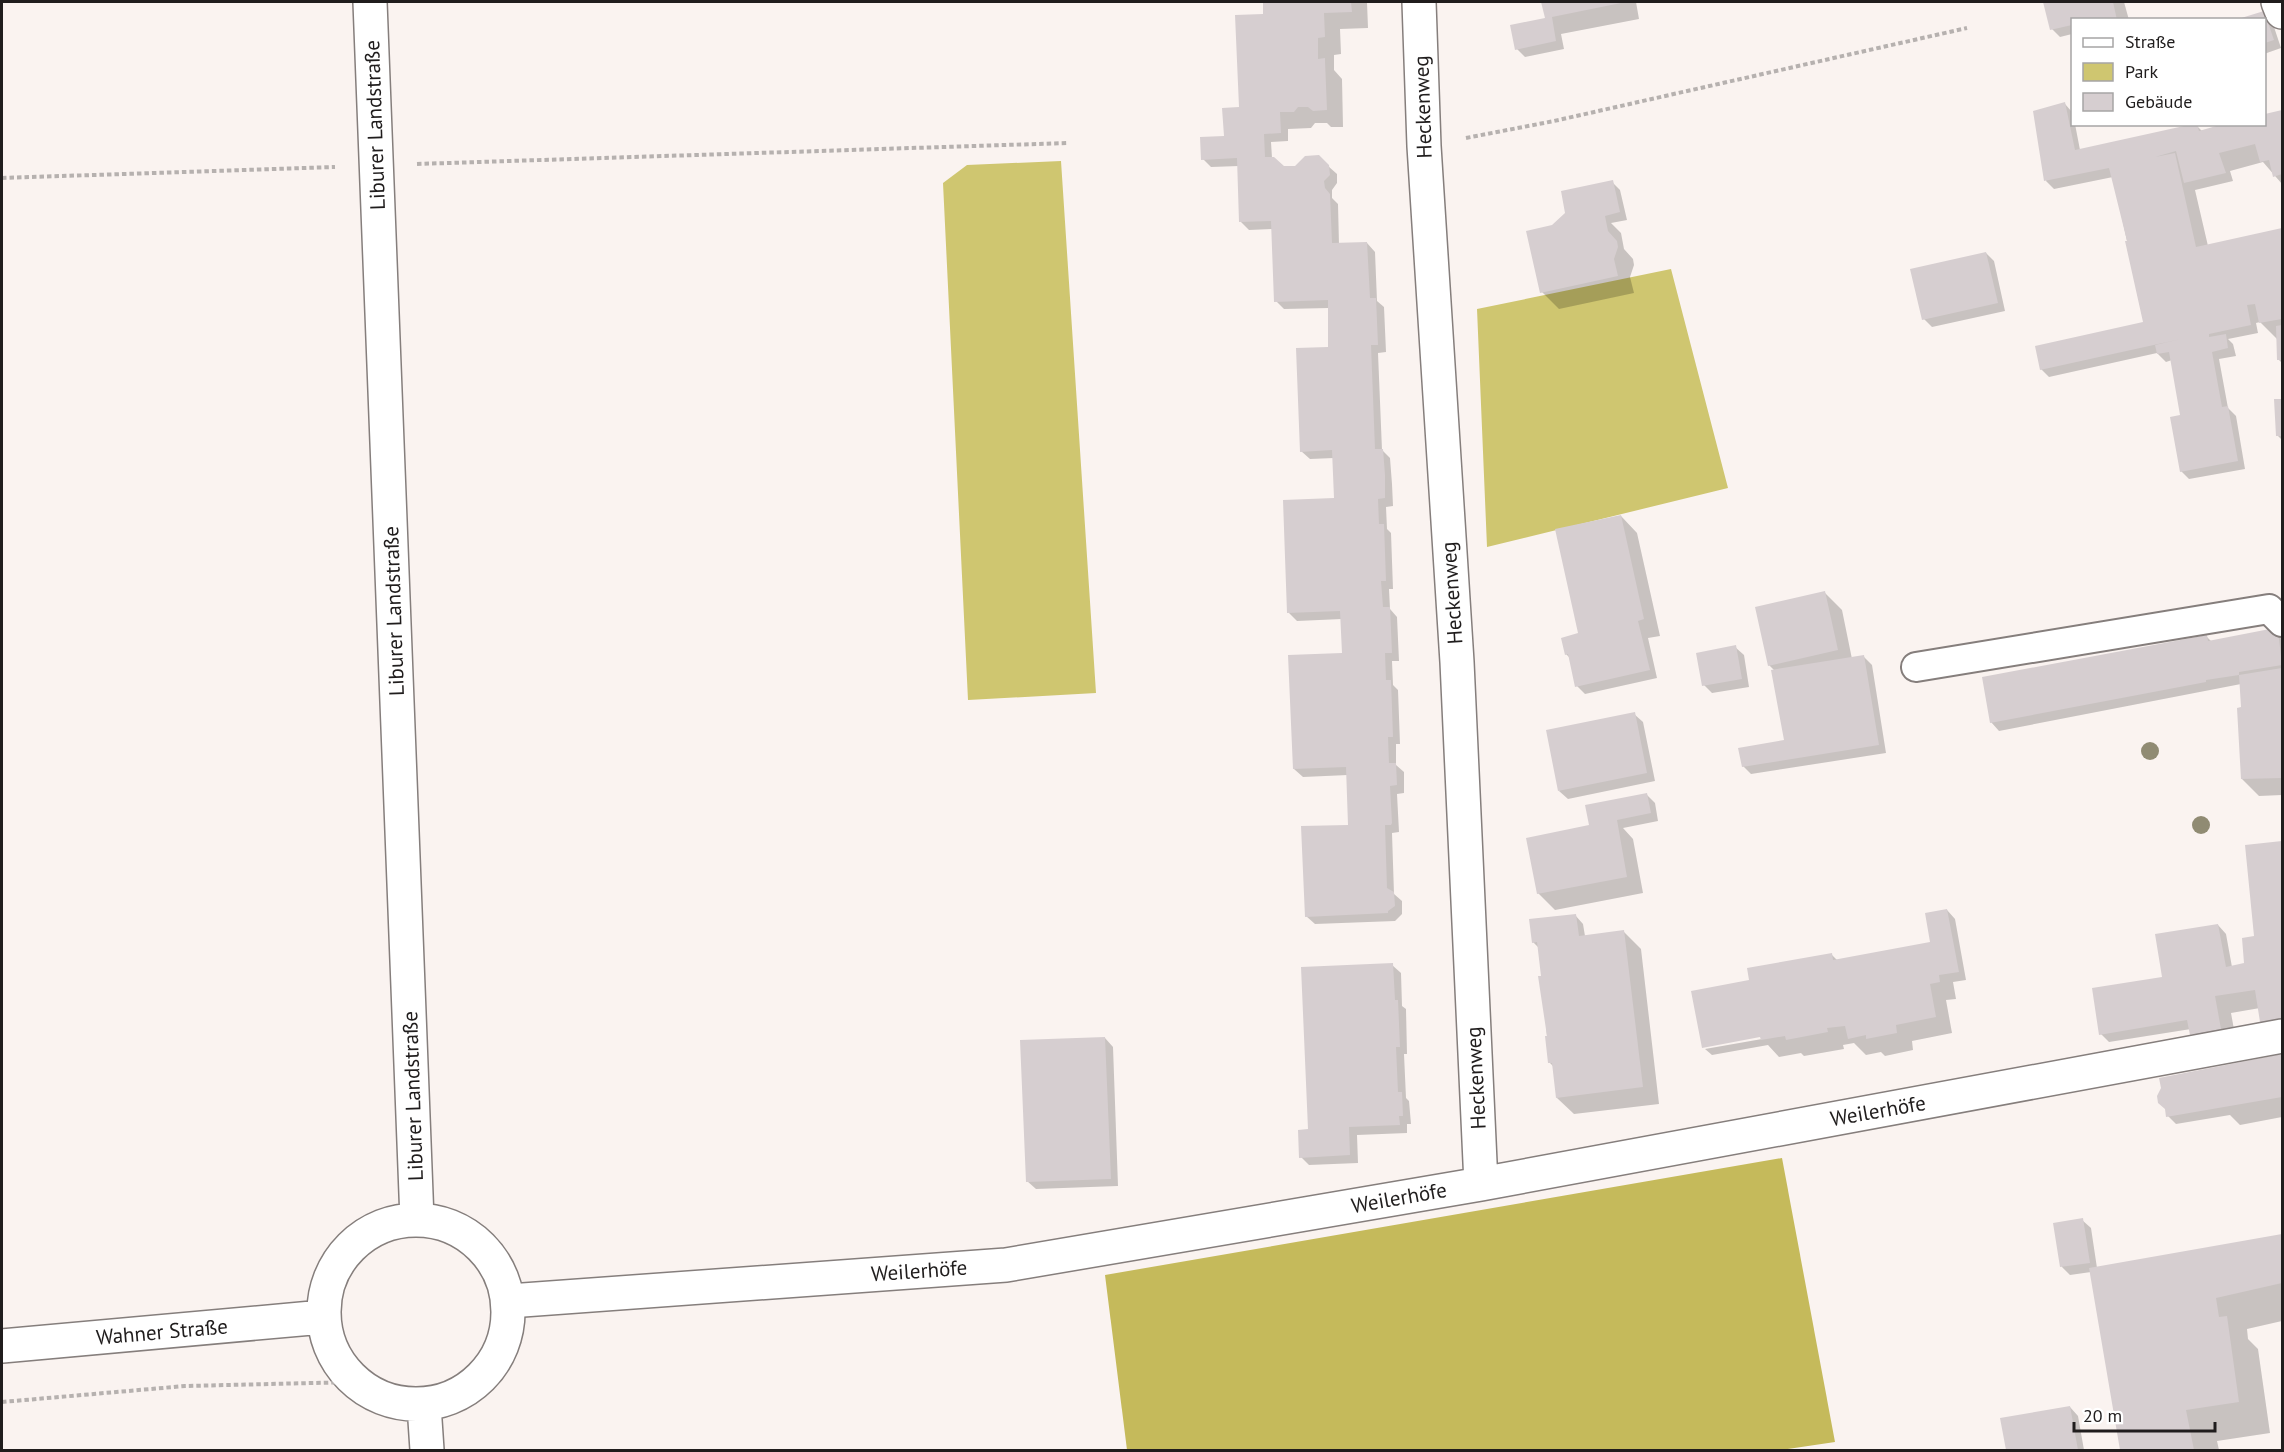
<svg xmlns="http://www.w3.org/2000/svg" width="2284" height="1452" font-family="'PT Sans',sans-serif">
	<rect width="100%" height="100%" fill="#faf3f0"/>
	<!-- green -->
	<path fill="#cfc670" d="M1061 161 1096 693 968 700 943 183 967 165Z
		M1671 269 1728 488 1487 547 1477 309Z"/>
	<!-- forest -->
	<path fill="#c5ba5b" d="M1782 1158 1835 1442 1781 1450H1127L1105 1275Z"/>
	<!-- shadow -->
	<path fill="#0003" d="M1264 2H1367L1368 28 1340 29 1341 54 1334 55V70L1342 79 1343 127H1331L1327 123H1315L1311 128 1288 129V141L1271 142 1272 158 1283 168 1328 166 1337 174V183L1332 190V198L1338 204 1339 245 1367 243 1375 252 1377 301 1384 307 1386 352 1378 353 1382 450 1390 458 1392 484 1393 506 1386 507 1387 529 1391 533 1393 589H1389L1390 609 1397 617 1399 661H1392L1393 685 1398 690 1400 744H1396V765L1404 772V793L1397 794 1399 832 1392 833 1394 894 1402 901V914L1395 921 1315 924 1306 916 1350 826 1348 775 1303 777 1294 769 1343 655 1342 619 1297 621 1289 613 1335 499 1334 458 1310 459 1301 451 1329 349V308L1284 309 1276 301 1273 229 1249 230 1241 222 1239 166 1211 167 1203 159 1225 137 1241 111 1265 15Z
		M1543 2H1636L1639 19 1561 34 1564 49 1525 57 1517 49 1548 19Z
		M2045 2H2124L2129 20H2072V34L2060 37 2052 29Z
		M2264 13 2272 21 2281 48 2264 54V20H2241Z
		M2065 104 2072 112V124H2075L2080 150 2196 125 2202 131 2264 124V116L2282 111V184L2263 162 2230 171 2233 181 2195 190 2208 246 2282 229V363L2278 359V340L2260 322 2256 323 2258 333 2228 339 2233 344 2236 356 2219 359 2228 408 2236 416 2245 469 2189 479 2181 471 2182 416 2172 360 2166 362 2157 353 2049 377 2041 369 2145 323 2113 177 2054 189 2046 181Z
		M1612 182 1620 190 1627 220 1611 223 1621 233 1624 249 1633 259 1634 265 1630 277 1634 293 1559 309 1542 292 1553 227Z
		M1986 253 1994 261 2005 311 1932 327 1924 319Z
		M2282 400V440L2278 436 2275 401Z
		M1621 516 1637 533 1660 636 1648 638 1657 678 1585 694 1577 686 1571 659 1566 654 1582 635Z
		M1825 593 1842 610 1852 659 1864 657 1872 665 1886 753 1751 774 1743 766 1786 741 1775 671 1769 665Z
		M2275 629 2282 637V795L2259 796 2242 779 2245 709 2241 684 1999 731 1991 722 2207 637 2212 642Z
		M1735 647 1744 655 1749 687 1712 693 1704 685Z
		M1634 714 1643 722 1655 781 1568 799 1559 791Z
		M1647 795 1655 803 1658 821 1623 828 1633 839 1643 893 1555 910 1538 893 1592 826Z
		M2282 843V1038H2278L2261 1022 2260 1008 2231 1013 2237 1046 2209 1051 2192 1034 2191 1029 2109 1042 2101 1034 2164 978 2218 925 2226 934 2232 967 2246 964 2257 938 2247 847Z
		M1947 910 1955 919 1966 980 1953 982 1956 999 1946 1000 1952 1033 1912 1041 1913 1050 1885 1056 1881 1052 1866 1055 1854 1043 1843 1045 1844 1049 1804 1056 1801 1053 1779 1057 1768 1045 1712 1055 1705 1049 1762 1039 1749 982 1831 954 1838 961 1932 943Z
		M1575 915 1583 924 1585 936 1624 932 1641 949 1659 1104 1574 1114 1557 1098 1554 1067 1549 1062 1540 949 1533 942Z
		M1392 965 1401 973 1402 1006 1406 1009 1407 1054H1404L1406 1098 1409 1101 1411 1124H1407V1133L1357 1135 1358 1163 1309 1165 1301 1157 1309 1130Z
		M1105 1038 1113 1047 1118 1186 1036 1189 1027 1181Z
		M2282 1056V1117L2240 1125 2230 1115 2176 1124 2168 1116 2216 1068Z
		M2082 1220 2091 1228 2097 1268 2282 1236V1321L2247 1329 2248 1339 2258 1349 2270 1433 2217 1441 2219 1450H2122L2091 1272 2070 1275 2062 1267 2055 1224Z
		M2070 1407 2078 1416 2084 1450H2007L2002 1419Z"/>
	<!-- building -->
	<path fill="#d6ced0" d="M1263 2H1351L1352 12 1324 13 1325 37 1318 38V59L1325 58V61L1327 110 1313 111 1308 107H1298L1294 112H1280L1281 133 1264 134 1265 157H1274L1284 166H1295L1305 156 1319 155 1329 165 1330 175 1324 181 1325 188 1330 194 1332 243 1367 242 1370 298H1376L1378 345H1371L1375 449H1383L1385 475V498L1378 499 1379 524H1384L1386 581H1381L1383 607H1390L1392 653H1385L1386 680H1391L1393 737H1388L1389 763H1396L1397 785 1390 786 1392 823 1391 825H1385L1387 888 1394 892 1395 906 1388 911V913L1305 917 1301 826 1348 825 1346 767 1293 769 1288 655 1342 653 1340 611 1287 613 1285 557 1283 500 1334 498 1332 450 1300 452 1296 348 1328 347V300L1274 302 1271 221 1239 222 1237 158 1201 160 1200 137 1224 136 1222 108 1239 107 1235 15 1263 14Z
		M1541 2H1621V3L1552 17 1556 41 1515 50 1510 25 1545 18Z
		M2043 2H2113L2117 20H2072V25L2050 30Z
		M2264 11 2274 40 2265 43V20L2238 19Z
		M2065 102 2075 150 2193 124H2197L2199 131 2223 124H2265V114L2282 110V174L2273 177 2269 160 2260 162 2255 144 2219 153 2226 173 2184 183 2176 151 2155 157 2175 153 2196 247 2282 228V319L2259 323 2255 304 2247 305 2251 325 2209 334V337L2226 334 2228 348 2212 352 2222 407 2228 406 2238 461 2180 472 2170 417 2180 415 2169 352 2157 354 2155 345 2181 339 2040 370 2035 346 2143 322 2125 241H2127L2109 168 2044 181 2033 111Z
		M1613 180 1620 212 1605 216 1608 231 1617 241 1618 247 1614 259 1618 276 1540 293 1526 231 1552 225 1565 213 1561 191Z
		M1986 252 1998 303 1922 320 1910 269Z
		M2282 325V360H2277L2276 326Z
		M2274 399H2282V436H2276Z
		M1621 515 1644 619 1638 621 1650 670 1575 687 1568 654 1565 655 1561 638 1578 633 1555 529Z
		M1825 591 1838 650 1768 666 1755 607Z
		M2275 628 2278 630 2282 665 2239 672V675L2206 680V682L1990 723 1982 677 2207 635 2208 641Z
		M1736 645 1742 679 1702 686 1696 653Z
		M1864 655 1879 745 1742 767 1738 748 1784 740 1771 670Z
		M2282 668V778L2241 779 2237 708 2241 707 2239 675Z
		M1635 712 1647 773 1558 791 1546 730Z
		M1647 793 1651 813 1617 820 1627 877 1537 894 1526 838 1589 825 1585 805Z
		M2282 841V1019L2260 1022 2255 990 2215 996 2221 1029 2190 1035 2187 1020 2099 1035 2092 988 2162 977 2155 934 2218 924 2226 967 2244 963 2242 938 2254 936 2245 845Z
		M1947 909 1959 972 1939 975 1940 982 1930 984 1936 1017 1896 1025 1897 1033 1866 1039V1035L1848 1039 1845 1026 1827 1028 1828 1032 1786 1040 1785 1036 1761 1040 1760 1037 1702 1048 1691 991 1749 980 1747 968 1832 953 1833 960 1930 942 1925 913Z
		M1576 914 1579 936 1624 930 1643 1087 1556 1098 1552 1063H1548L1545 1036H1547L1538 976H1541L1537 942 1532 943 1529 919Z
		M1393 963 1395 1000H1398L1400 1047H1396L1398 1092H1402L1403 1116H1399L1400 1125 1349 1127 1350 1155 1299 1158 1298 1130 1308 1129 1301 967Z
		M1105 1037 1111 1179 1026 1182 1020 1040Z
		M2282 1054V1097L2166 1117 2165 1109 2158 1103 2157 1096 2161 1088 2159 1078Z
		M2083 1218 2090 1263 2060 1267 2053 1223Z
		M2282 1234V1283L2216 1298 2219 1317 2227 1316 2239 1402 2186 1410 2194 1450H2120L2089 1268Z
		M2070 1406 2078 1450H2006L2000 1418Z"/>
	<g fill="none" stroke-linecap="round" stroke-linejoin="round">
		<!-- service casing -->
		<g stroke="#857e7c" stroke-width="32">
			<path id="service" d="M1916 667 2269 609 2282 622"/>
		</g>
		<!-- minor casing -->
		<g stroke="#857e7c" stroke-width="36">
			<path id="minor" d="M1419 2 1424 146 1457 662 1481 1184
				M2278 2 2282 12
				M509 1301 1006 1265 1481 1184 2282 1036"/>
		</g>
		<!-- tertiary casing -->
		<g stroke="#857e7c" stroke-width="36">
			<path id="tertiary" d="M370 2 417 1220
				M324 1312a92 92 0 1 1 184 0a92 92 0 1 1-184 0Z
				M2 1346 323 1317
				M424 1405 427 1450"/>
		</g>
		<!-- path -->
		<path stroke="#b6b1af" stroke-width="4" stroke-dasharray="4.5 3" stroke-linecap="butt" d="M1466 138 1554 121 1967 28
			M417 164 1067 143
			M2 178 335 167
			M2 1402 185 1386 355 1382"/>
		<!-- service -->
		<use href="#service" stroke="#fff" stroke-width="28"/>
		<!-- minor -->
		<use href="#minor" stroke="#fff" stroke-width="33"/>
		<!-- tertiary -->
		<use href="#tertiary" stroke="#fff" stroke-width="33"/>
	</g>
	<!-- trees -->
	<g fill="#908b73">
		<circle cx="2150" cy="751" r="9"/>
		<circle cx="2201" cy="825" r="9"/>
	</g>
	<g text-anchor="middle" stroke-width="4.5" stroke-linejoin="round" paint-order="stroke">
		<!-- street labels -->
		<g font-size="21" fill="#201d1d" stroke="#fff">
			<text transform="translate(1423 107) rotate(-92)" y="7">Heckenweg</text>
			<text transform="translate(375 125) rotate(-92)" y="7">Liburer Landstraße</text>
			<text transform="translate(1452 593) rotate(-94)" y="7">Heckenweg</text>
			<text transform="translate(394 611) rotate(-92)" y="7">Liburer Landstraße</text>
			<text transform="translate(1476 1078) rotate(-93)" y="7">Heckenweg</text>
			<text transform="translate(413 1096) rotate(-92)" y="7">Liburer Landstraße</text>
			<text transform="translate(1878 1111) rotate(-10)" y="7">Weilerhöfe</text>
			<text transform="translate(1399 1198) rotate(-10)" y="7">Weilerhöfe</text>
			<text transform="translate(919 1271) rotate(-4)" y="7">Weilerhöfe</text>
			<text transform="translate(162 1332) rotate(-5)" y="7">Wahner Straße</text>
		</g>
	</g>
	<!-- border -->
	<rect width="2284" height="1452" fill="none" stroke="#201d1d" stroke-width="6"/>
	<!-- legend -->
	<rect x="2071" y="18" width="195" height="108" fill="#ffffff" stroke="#a6a5a5" stroke-width="1.5"/>
	<rect x="2083" y="38" width="30" height="9" fill="#ffffff" stroke="#a6a5a5" stroke-width="1.5"/>
	<text x="2125" y="48" font-size="18" fill="#201d1d">Straße</text>
	<rect x="2083" y="63" width="30" height="18" fill="#cfc670" stroke="#a6a5a5" stroke-width="1.5"/>
	<text x="2125" y="78" font-size="18" fill="#201d1d">Park</text>
	<rect x="2083" y="93" width="30" height="18" fill="#d6ced0" stroke="#a6a5a5" stroke-width="1.5"/>
	<text x="2125" y="108" font-size="18" fill="#201d1d">Gebäude</text>
	<!-- scale -->
	<path d="M2074 1422v9h141v-9" fill="none" stroke="#201d1d" stroke-width="3"/>
	<text x="2083" y="1422" font-size="18" fill="#201d1d" stroke="#ffffff" stroke-width="4.5" paint-order="stroke">20 m</text>
</svg>
